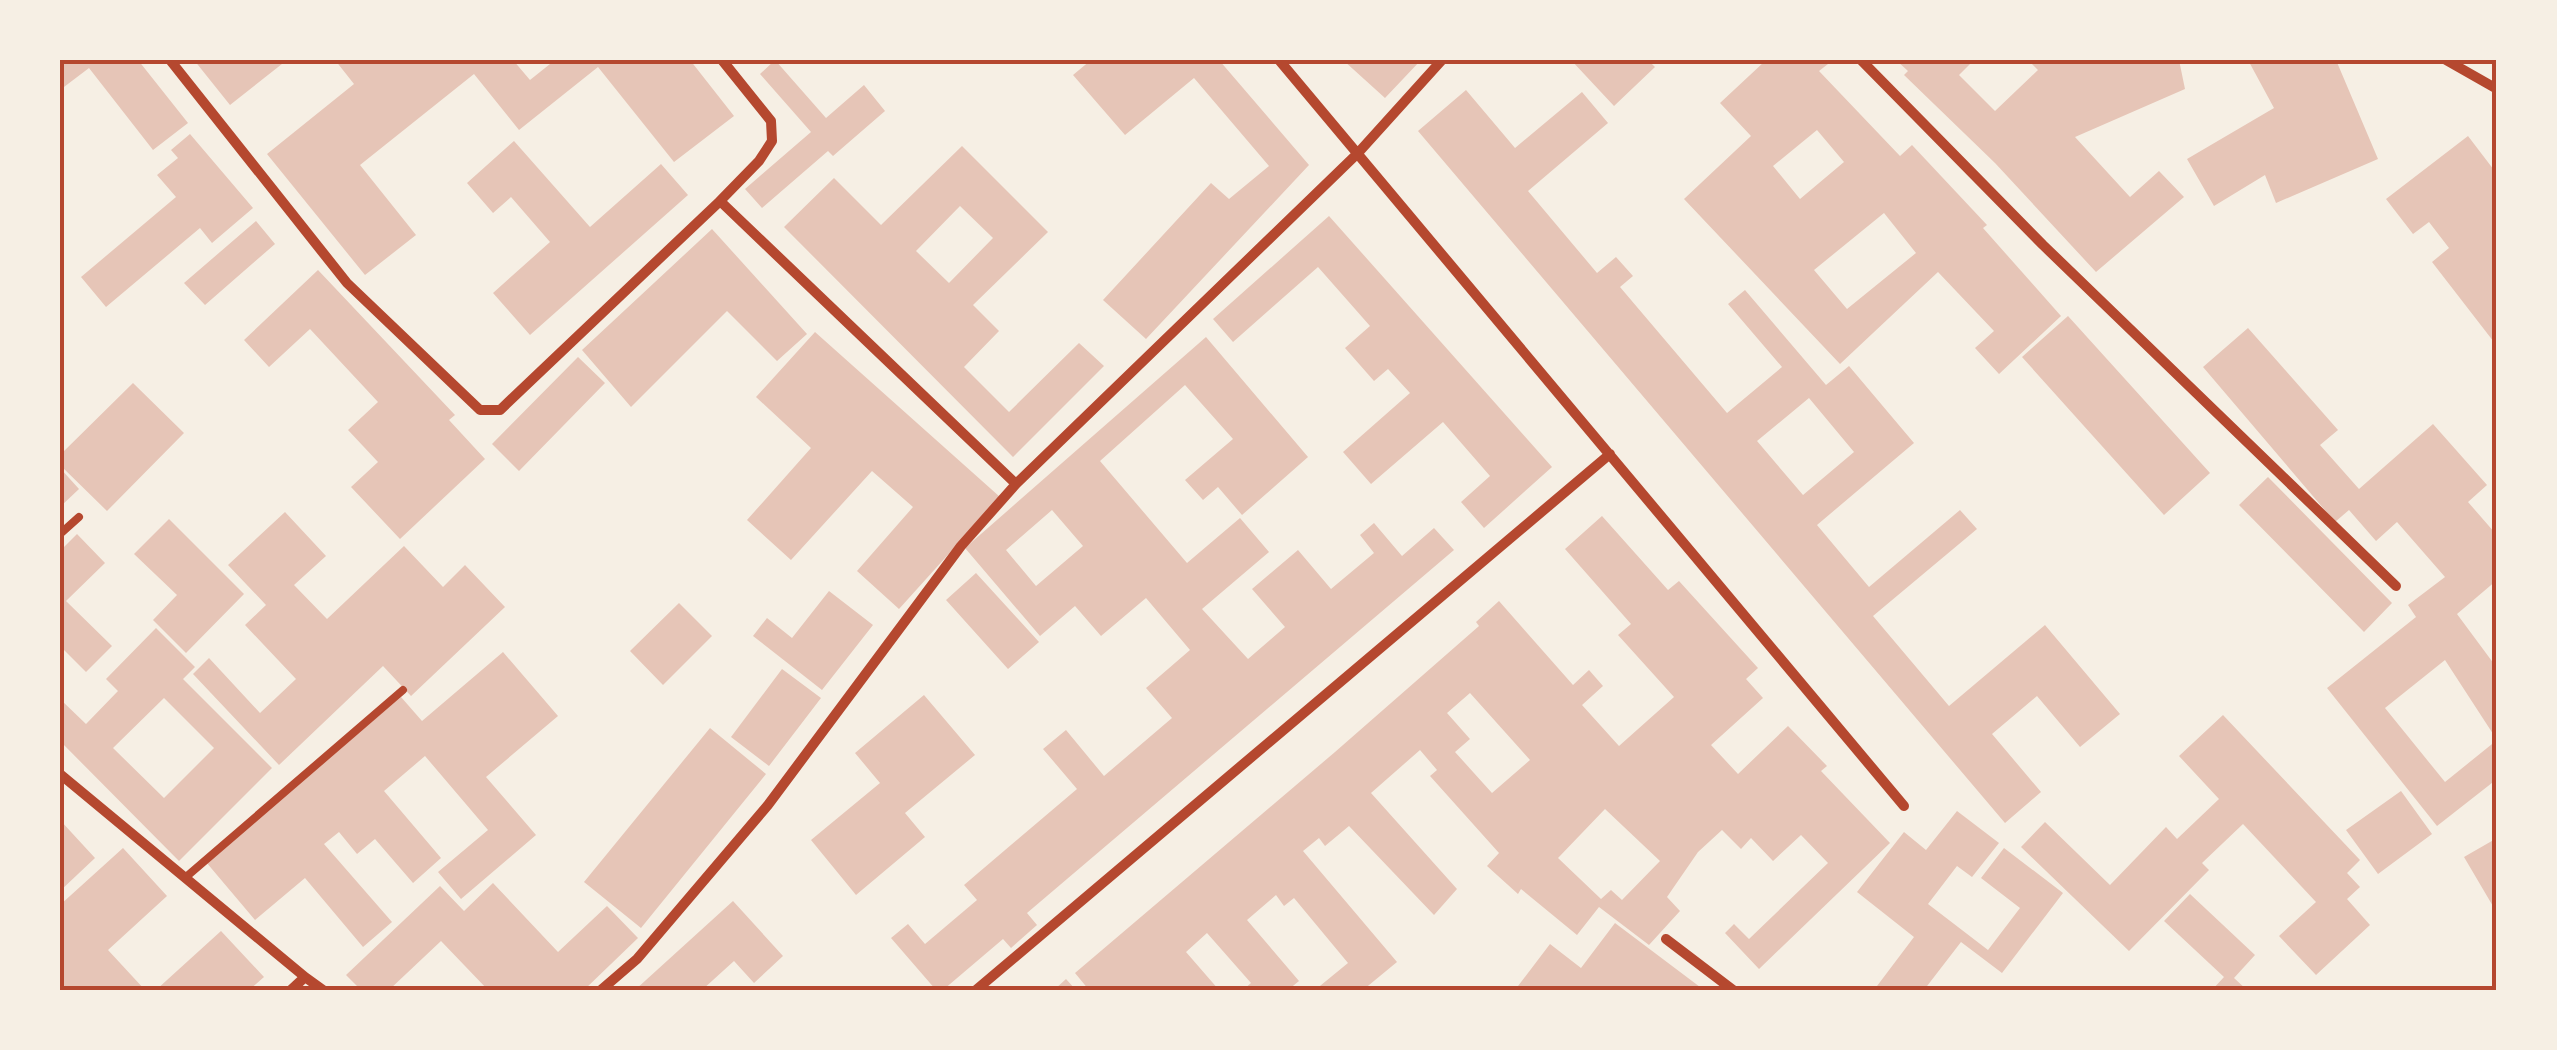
<svg xmlns="http://www.w3.org/2000/svg" width="2557" height="1050" font-family="Helvetica,sans-serif">
	<rect width="100%" height="100%" fill="#f6efe4"/>
	<!-- building -->
	<path fill="#e6c5b7" fill-rule="evenodd" d="M60 60H138L188 123 153 150 89 68 60 90Z
		M194 60H287L230 105Z
		M335 60H513L530 80 555 60H690L734 116 674 162 598 67 519 130 474 74 360 165 416 235 365 275 267 154 354 84Z
		M775 60 826 118 864 85 885 111 833 156 828 151 762 208 745 189 811 132 760 74Z
		M1091 60H1219L1309 165 1146 339 1103 300 1211 183 1229 199 1269 166 1194 78 1125 135 1073 75Z
		M1343 60H1421L1385 98Z
		M1571 60H1648L1655 67 1614 106Z
		M1762 60H1824L1828 64 1819 71 1900 156 1912 145 1987 225 1983 228 2061 316 1999 374 1975 348 1994 331 1938 272 1840 364 1684 199 1751 136 1720 103 1764 62ZM1817 130 1844 162 1800 199 1773 166ZM1884 213 1916 253 1847 309 1814 270Z
		M1896 60H1974L1959 75 1995 111 2038 70 2028 60H2179L2185 89 2075 137 2130 197 2159 171 2184 197 2096 272 1995 163 1904 75 1908 71Z
		M2248 60H2336L2378 159 2276 203 2265 175 2214 206 2187 159 2274 108Z
		M1466 90 1515 148 1582 92 1608 123 1528 191 1597 273 1616 257 1633 276 1620 287 1727 413 1782 367 1728 304 1745 290 1826 385 1849 366 1914 443 1817 525 1869 587 1960 510 1977 529 1873 616 1949 706 2045 625 2120 714 2080 747 2037 696 1992 734 2041 792 2005 823 1418 131ZM1809 398 1854 452 1803 495 1757 441Z
		M190 134 253 208 212 243 200 228 106 307 81 277 176 197 157 175 178 158 171 150Z
		M2468 136 2497 174V346L2432 262 2449 248 2429 222 2413 234 2386 199Z
		M514 141 590 227 661 164 688 195 530 335 493 293 550 242 511 197 493 213 467 183Z
		M962 146 1048 232 973 305 999 331 964 367 1009 412 1079 343 1104 366 1013 457 784 227 834 178 881 225ZM960 206 993 238 949 283 916 251Z
		M1329 216 1552 467 1484 528 1461 502 1490 476 1443 422 1371 484 1343 452 1410 393 1388 369 1374 381 1345 348 1370 326 1318 267 1233 342 1213 319Z
		M256 221 275 244 205 305 184 283Z
		M712 229 807 334 777 361 727 311 631 407 582 350Z
		M318 270 455 415 449 420 485 459 400 539 351 487 378 462 348 430 378 402 310 329 269 367 244 340Z
		M2068 316 2210 473 2164 515 2022 357Z
		M2248 328 2338 430 2320 445 2359 489 2433 424 2487 485 2468 502 2495 533 2497 531V580L2457 614 2497 668V740L2445 660 2385 708 2445 782 2497 740V779L2437 826 2327 688 2416 617 2408 605 2445 577 2397 522 2376 541 2349 510 2335 522 2203 367Z
		M815 332 1000 497 899 609 857 571 913 507 872 471 791 560 747 520 811 448 756 397Z
		M1206 337 1308 457 1242 515 1218 487 1203 500 1185 480 1233 439 1185 385 1100 461 1187 563 1240 518 1269 552 1202 609 1248 659 1285 627 1252 589 1298 550 1331 589 1374 553 1360 535 1374 523 1402 556 1434 528 1454 550 1027 913 1037 925 1011 948 1003 939 943 990H936L891 938 908 924 925 944 977 900 964 885 1077 789 1043 749 1066 730 1104 776 1172 718 1146 688 1190 650 1146 598 1101 636 1075 606 1040 636 965 548ZM1052 510 1083 546 1036 586 1006 550Z
		M578 357 605 383 519 471 492 444Z
		M133 383 184 433 107 511 60 465V455Z
		M60 468 79 489 60 507Z
		M2268 477 2392 603 2364 632 2239 505Z
		M285 512 326 556 294 585 327 619 404 546 443 587 465 565 505 607 411 696 383 666 279 765 193 674 209 658 260 713 296 679 245 625 266 605 228 565Z
		M1602 516 1668 590 1679 581 1758 668 1746 679 1763 698 1711 745 1738 774 1788 726 1827 766 1821 771 1890 843 1759 969 1725 933 1734 924 1749 939 1828 863 1801 835 1773 861 1751 838 1741 849 1722 830 1698 852 1667 897 1680 911 1649 945 1599 907 1577 935 1521 889 1518 894 1487 866 1499 853 1430 776 1437 770 1420 750 1371 793 1457 889 1434 915 1349 826 1325 846 1319 838 1303 851 1397 962 1363 990H1315L1348 963 1294 898 1284 906 1276 895 1247 920 1299 981 1288 990H1243L1251 983 1207 933 1186 952 1219 990H1089L1075 973 1335 752 1479 626 1476 622 1499 601 1573 685 1589 670 1603 686 1582 705 1619 746 1674 697 1618 635 1631 624 1565 549ZM1470 693 1530 760 1492 793 1455 752 1470 739 1447 713ZM1605 809 1660 861 1622 900 1611 890 1601 899 1558 858Z
		M169 519 244 594 186 653 153 620 177 595 134 554Z
		M77 534 105 563 66 601 112 646 86 672 60 646V551Z
		M976 573 1039 642 1008 669 946 600Z
		M829 591 873 625 822 690 753 636 767 618 792 638Z
		M679 603 712 636 663 685 630 651Z
		M156 628 195 667 183 679 272 768 179 861 60 741V699L86 724 118 691 106 679ZM164 698 214 748 164 798 113 748Z
		M503 652 558 716 486 777 536 835 461 899 438 872 488 830 425 756 384 791 441 858 413 883 375 839 357 854 339 832 324 844 392 922 363 947 305 878 255 920 206 862 401 697 422 721Z
		M782 669 821 698 769 766 731 737Z
		M924 695 975 755 905 813 925 837 856 895 811 840 880 783 855 753Z
		M2223 715 2360 860 2347 873 2360 887 2347 899 2370 925 2316 975 2279 936 2316 902 2243 824 2202 863 2209 870 2129 951 2021 847 2045 822 2110 885 2166 827 2177 839 2219 799 2179 756Z
		M710 728 766 774 641 928 584 882Z
		M2401 791 2432 834 2378 874 2346 830Z
		M1957 811 1999 843 1972 877 1957 866 1928 904 1988 950 2020 908 1981 878 2004 848 2063 893 2002 973 1961 942 1924 990H1874L1914 937 1857 892 1904 832 1926 850Z
		M60 820 95 858 60 891Z
		M2497 838V913L2464 857Z
		M123 848 167 896 108 950 145 990H63L60 986V905Z
		M493 883 558 952 607 906 638 938 584 990H488L441 941 389 990H361L346 975 440 886 464 911Z
		M2190 894 2255 955 2234 978 2247 990H2212L2224 977 2164 921Z
		M733 901 783 956 754 983 734 961 702 990H635Z
		M1615 923 1704 990H1515L1550 944 1581 968Z
		M221 931 264 977 249 990H156Z
		M1066 979 1076 990H1054Z"/>
	<g fill="none" stroke-linecap="round" stroke-linejoin="round">
		<!-- service -->
		<path stroke="#b5482f" stroke-width="8" d="M60 534 79 517
			M186 877 403 690"/>
		<!-- minor -->
		<path stroke="#b5482f" stroke-width="10" d="M170 60 347 283 480 410H500L720 201 759 161 772 141 771 121 722 60
			M1279 60 1904 806
			M1861 60 2043 245 2396 586
			M2446 60 2497 89
			M720 201 1016 484
			M60 774 305 977
			M1666 939 1733 990
			M291 990 305 977 323 990
			M601 990 637 959 768 805 961 546 1016 484 1358 153 1442 60
			M976 990 1610 454"/>
	</g>
	<!-- border -->
	<rect width="2557" height="1050" fill="none" stroke="#f6efe4" stroke-width="125"/>
	<rect x="62" y="62" width="2432" height="926" fill="none" stroke="#b5482f" stroke-width="4"/>
</svg>
